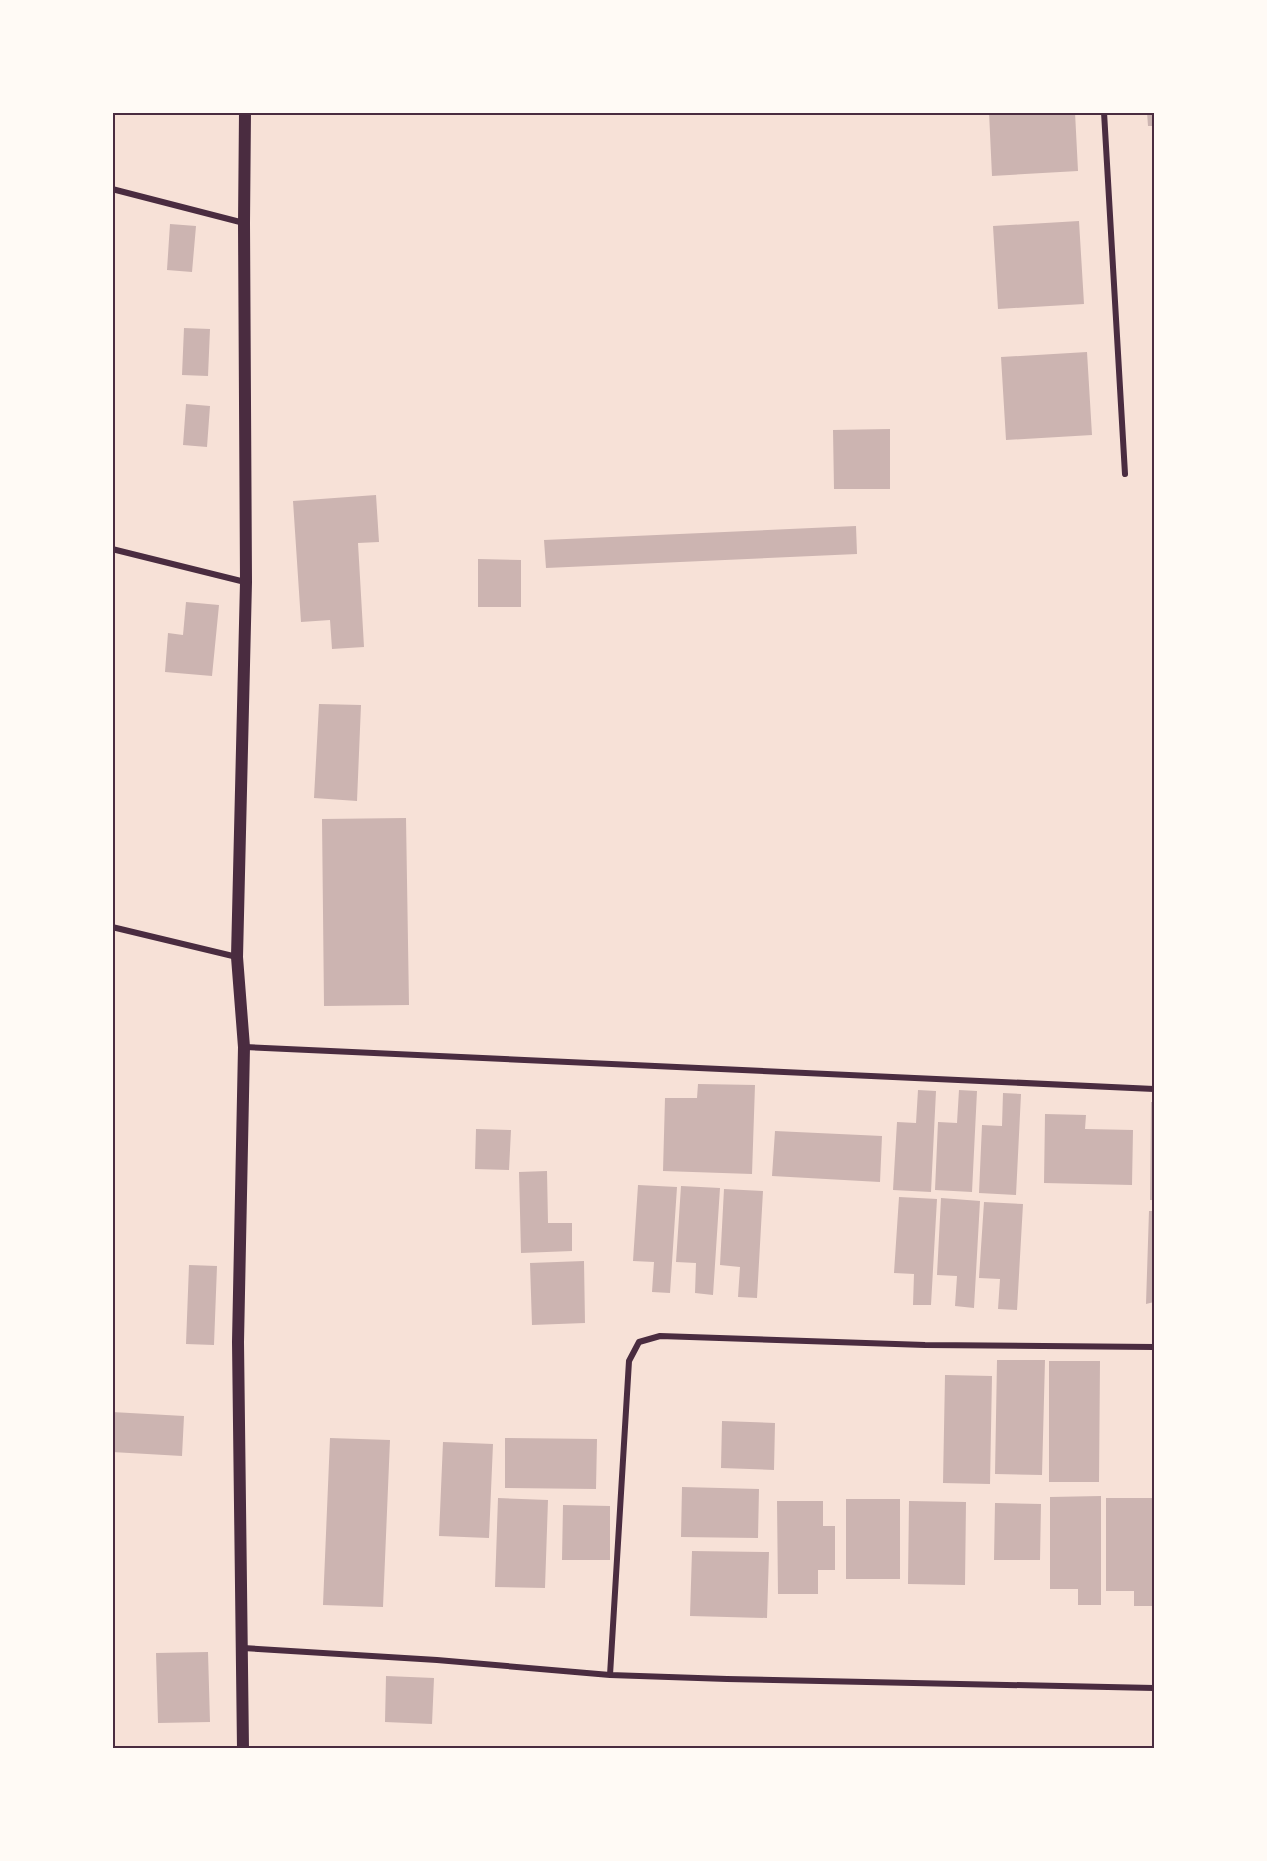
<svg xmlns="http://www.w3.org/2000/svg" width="1267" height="1861" font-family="Karla,sans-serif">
	<rect width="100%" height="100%" fill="#f7e1d7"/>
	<!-- building -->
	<path fill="#ccb4b1" d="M989 112H1075L1078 171 992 176Z
		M1147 112H1154V126H1148Z
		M1079 221 1084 304 998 309 993 226Z
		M170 224 196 226 192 272 167 270Z
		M184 328 210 329 208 376 182 375Z
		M1087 352 1092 435 1006 440 1001 357Z
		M186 404 210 406 207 447 183 445Z
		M890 429V489H834L833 430Z
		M376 495 379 542 358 543 364 647 332 649 330 620 301 622 293 501Z
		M856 526 857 554 546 568 544 540Z
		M478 559 521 560V607H478Z
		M186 602 219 605 212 676 165 672 168 633 183 635Z
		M319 704 361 705 357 801 314 798Z
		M406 818 409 1005 324 1006 322 819Z
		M698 1084 755 1085 752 1174 663 1171 665 1098H697Z
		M918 1090 936 1091 931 1192 893 1190 897 1122 916 1123Z
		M959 1090 977 1091 972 1192 935 1190 938 1122 957 1123Z
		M1003 1093 1021 1094 1016 1195 979 1193 982 1125 1002 1126Z
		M1151 1102H1154V1200H1150Z
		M1045 1114 1086 1115 1085 1129 1133 1130 1132 1185 1044 1183Z
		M476 1129 511 1130 509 1170 475 1169Z
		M775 1131 882 1136 880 1182 772 1176Z
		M547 1171 548 1223H572V1251L521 1253 519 1172Z
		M638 1185 677 1187 670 1293 652 1292 654 1262 633 1261Z
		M681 1186 720 1188 713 1295 695 1293 696 1263 676 1262Z
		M724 1189 763 1191 757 1298 738 1297 740 1267 720 1265Z
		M899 1197 937 1199 931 1305H913L914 1274 894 1273Z
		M941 1198 980 1201 974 1308 955 1306 957 1276 937 1275Z
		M984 1202 1023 1204 1017 1310 998 1309 1000 1279 979 1278Z
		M1149 1211H1154V1302L1146 1304Z
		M584 1261 585 1323 532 1325 530 1263Z
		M189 1265 217 1266 214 1345 186 1344Z
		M997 1360H1045L1042 1475 995 1474Z
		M1049 1361H1100L1099 1482H1049Z
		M945 1375 992 1376 990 1484 943 1483Z
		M112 1412 184 1416 182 1456 112 1452Z
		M722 1421 775 1423 774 1470 721 1468Z
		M330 1438 390 1440 383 1607 323 1605Z
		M505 1438 597 1439 596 1489 505 1488Z
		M443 1442 493 1444 489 1538 439 1536Z
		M682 1487 759 1489 758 1538 681 1537Z
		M1101 1496V1605H1078V1589H1050V1497Z
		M498 1498 548 1500 545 1588 495 1587Z
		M1106 1498H1154V1606H1134V1591H1106Z
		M846 1499H900V1579H846Z
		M777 1501H823V1526H835V1570H818V1594H778Z
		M909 1501 966 1502 965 1585 908 1584Z
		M995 1503 1041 1504 1040 1560H994Z
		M563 1505 610 1506V1560H562Z
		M692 1551 769 1552 767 1618 690 1616Z
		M208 1652 210 1722 158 1723 156 1653Z
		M386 1676 434 1678 432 1724 385 1722Z"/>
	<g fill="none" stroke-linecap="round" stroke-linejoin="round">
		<!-- minor -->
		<path stroke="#4a2c40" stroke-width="6" d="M1104 112 1125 474
			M112 189 244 223
			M112 549 245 582
			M112 927 237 957
			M245 1047 1154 1089
			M243 1648 437 1660 610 1675 727 1679 1154 1688
			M610 1675 629 1361 639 1342 660 1336 925 1345 1154 1347"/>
		<!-- secondary -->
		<path stroke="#4a2c40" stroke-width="12" d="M243 1748 238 1342 244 1047 237 957 246 582 244 223 245 112"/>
	</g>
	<!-- border -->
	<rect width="1267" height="1861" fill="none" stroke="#fffaf5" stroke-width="228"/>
	<rect x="114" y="114" width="1039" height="1633" fill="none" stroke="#4a2c40" stroke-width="2"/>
</svg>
